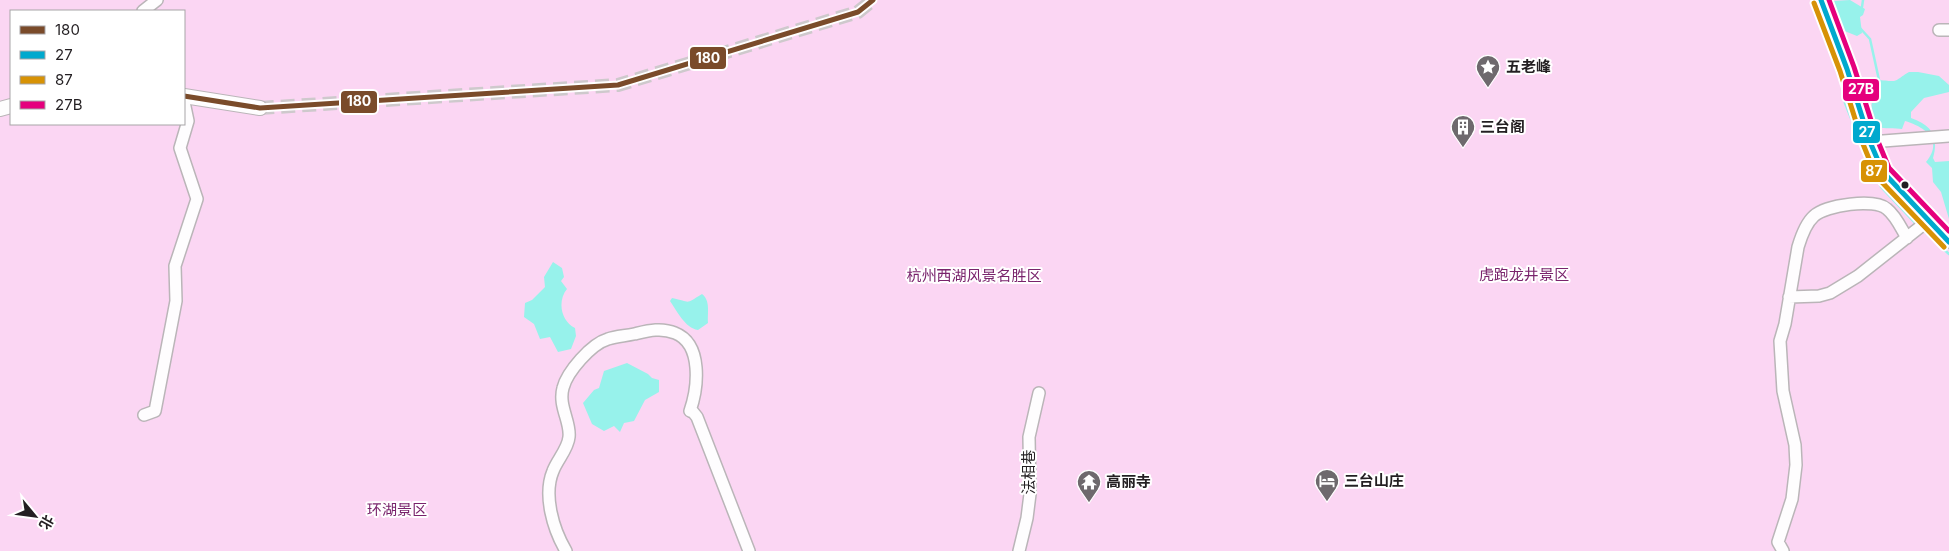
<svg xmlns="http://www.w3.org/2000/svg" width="1949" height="551" font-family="Inter,'Noto Sans SC',sans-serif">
	<rect width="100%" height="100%" fill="#f9f3f7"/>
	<!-- green -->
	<path fill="#fbd6f3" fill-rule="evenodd" d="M0 0H1949V551H0ZM11 11H184V124H11Z"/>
	<!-- water -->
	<path fill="#97f2eb" d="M1850 0 1865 9 1863 15 1860 17 1862 33 1857 36 1842 30 1833 1Z
		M1909 72H1918L1939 76 1949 85V92L1924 98 1911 112V118C1932 125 1939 137 1933 158L1935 162 1949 161V219L1941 192 1933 182 1932 168 1926 162C1944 140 1925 127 1905 121L1902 129C1895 128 1884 129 1878 127 1867 122 1872 86 1879 80 1901 82 1892 82 1909 72Z
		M553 262 562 268 564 277 561 281 567 289C557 301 561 321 575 328L576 336 571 349 558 352 550 337 540 339 534 324 524 317 525 303 532 300 545 287 544 277Z
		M702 294C711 301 707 313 708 323L698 330C685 328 677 311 670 301L672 298C692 302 684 305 702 294Z
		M627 363 648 374 652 378 659 380V392L645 400 634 421 624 423 620 432 614 426 604 431 592 424 583 403 594 390 599 388 604 371Z"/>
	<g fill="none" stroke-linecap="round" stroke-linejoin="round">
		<!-- stream -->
		<path stroke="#97f2eb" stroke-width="2.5" d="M1862 7 1863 0
			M1860 28 1870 39 1879 80
			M1826 30 1841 75 1845 103 1851 118 1864 139
			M1877 169 1881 187 1918 226
			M1922 229 1949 254"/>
		<!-- major-tunnel -->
		<path stroke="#cec9cc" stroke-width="14" stroke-dasharray="14 7" stroke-linecap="butt" d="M260 108 618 85 858 12 873 0"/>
		<!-- minor casing -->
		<g stroke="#bab5b8" stroke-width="14">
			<path id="minor" d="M1821 0 1847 69 1870 142 1883 172 1949 242
				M143 11 157 0
				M1939 30H1949
				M1870 142 1949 136
				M1789 297 1819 296 1830 293 1858 276 1929 220
				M144 415 155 411 176 301 175 266 197 199 180 148 188 121 184 102
				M566 551C553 529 543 495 553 471 557 460 568 449 569 437 571 422 558 406 563 388 567 372 591 344 608 339 616 336 625 336 634 334 647 331 661 327 675 333 703 344 698 388 690 411L693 412 697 417 749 551
				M1019 551 1027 518 1030 494 1029 437 1039 393
				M1783 551 1778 542 1792 499 1796 465 1795 445 1783 391 1780 341 1785 324 1798 247C1801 237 1806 223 1814 216 1826 205 1874 198 1887 209 1896 216 1901 228 1907 238"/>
		</g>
		<!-- major casing -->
		<g stroke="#bab5b8" stroke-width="16">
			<path id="major" d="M184 96 260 108
				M0 109 11 106"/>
		</g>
		<!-- minor -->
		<use href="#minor" stroke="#fefdfe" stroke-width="11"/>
		<!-- major -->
		<use href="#major" stroke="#fefdfe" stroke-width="14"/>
		<!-- bus-1 casing -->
		<g stroke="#fff" stroke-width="9">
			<path id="bus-1" d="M184 96 260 108 618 85 858 12 873 0"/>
		</g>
		<!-- bus-2 casing -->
		<g stroke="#fff" stroke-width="9">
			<path id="bus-2" d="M1821 0 1847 69 1870 142 1883 172 1949 242"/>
		</g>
		<!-- bus-3 casing -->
		<g stroke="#fff" stroke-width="9">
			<path id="bus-3" d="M1814 3 1840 71 1863 144 1876 176 1944 247"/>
		</g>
		<!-- bus-4 casing -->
		<g stroke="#fff" stroke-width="9">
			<path id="bus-4" d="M1829 0 1854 67 1877 139 1889 168 1949 231"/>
		</g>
		<!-- bus-1 -->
		<use href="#bus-1" stroke="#7a4b2a" stroke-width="5"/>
		<!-- bus-2 -->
		<use href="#bus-2" stroke="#00a9ce" stroke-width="5"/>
		<!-- bus-3 -->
		<use href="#bus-3" stroke="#d79205" stroke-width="5"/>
		<!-- bus-4 -->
		<use href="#bus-4" stroke="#e5007d" stroke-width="5"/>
	</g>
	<!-- icons -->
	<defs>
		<g id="sight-pin" transform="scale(1.25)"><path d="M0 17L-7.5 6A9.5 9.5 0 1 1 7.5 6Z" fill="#6e696d" stroke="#fff"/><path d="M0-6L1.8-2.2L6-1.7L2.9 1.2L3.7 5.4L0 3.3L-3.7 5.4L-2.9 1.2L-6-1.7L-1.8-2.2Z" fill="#fff"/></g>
		<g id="building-pin" transform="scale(1.25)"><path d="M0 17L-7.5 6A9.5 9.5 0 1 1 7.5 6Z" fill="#6e696d" stroke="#fff"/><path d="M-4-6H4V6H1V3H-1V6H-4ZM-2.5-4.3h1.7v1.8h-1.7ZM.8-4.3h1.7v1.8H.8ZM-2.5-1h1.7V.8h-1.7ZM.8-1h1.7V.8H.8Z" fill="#fff"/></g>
		<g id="hotel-pin" transform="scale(1.25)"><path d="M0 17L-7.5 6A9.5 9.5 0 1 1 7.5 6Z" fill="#6e696d" stroke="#fff"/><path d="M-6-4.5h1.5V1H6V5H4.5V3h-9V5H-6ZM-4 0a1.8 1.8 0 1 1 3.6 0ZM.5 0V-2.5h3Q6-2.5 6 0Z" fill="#fff"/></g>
		<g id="temple-pin" transform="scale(1.25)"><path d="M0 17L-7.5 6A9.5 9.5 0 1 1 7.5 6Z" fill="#6e696d" stroke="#fff"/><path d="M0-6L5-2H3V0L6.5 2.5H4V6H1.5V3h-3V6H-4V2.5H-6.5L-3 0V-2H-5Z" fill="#fff"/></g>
	</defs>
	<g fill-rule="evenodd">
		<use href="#sight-pin" x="1488" y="67"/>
		<use href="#building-pin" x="1463" y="127"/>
		<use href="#hotel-pin" x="1327" y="481"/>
		<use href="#temple-pin" x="1089" y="482"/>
	</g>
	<!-- markers -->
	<circle fill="#231f22" stroke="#fff" stroke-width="2" cx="1905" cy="185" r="4.5"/>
	<g text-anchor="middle" stroke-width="4" stroke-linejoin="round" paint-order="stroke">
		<!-- poi labels -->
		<g font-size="15" font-weight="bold" fill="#231f22" stroke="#fff" text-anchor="start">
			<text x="1506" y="72">五老峰</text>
			<text x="1480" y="132">三台阁</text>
			<text x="1344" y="486">三台山庄</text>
			<text x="1106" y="487">高丽寺</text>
		</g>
		<!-- park labels -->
		<g font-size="15" fill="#79236c" stroke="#fff">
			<text x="1524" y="280">虎跑龙井景区</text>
			<text x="974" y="281">杭州西湖风景名胜区</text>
			<text x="397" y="515">环湖景区</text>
		</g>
		<!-- street labels -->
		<g font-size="15" fill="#231f22" stroke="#fff">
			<text transform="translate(1029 472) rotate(-90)" y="5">法相巷</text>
		</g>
	</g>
	<g stroke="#fff" stroke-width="2">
		<rect x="689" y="46" width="38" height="24" rx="5" fill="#7a4b2a"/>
		<rect x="1842" y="78" width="38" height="24" rx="5" fill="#e5007d"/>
		<rect x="340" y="90" width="38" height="24" rx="5" fill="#7a4b2a"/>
		<rect x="1852" y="120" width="29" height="24" rx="5" fill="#00a9ce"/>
		<rect x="1860" y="159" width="28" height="24" rx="5" fill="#d79205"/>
	</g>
	<g font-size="14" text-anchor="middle" font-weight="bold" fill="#fff">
		<text x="708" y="63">180</text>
		<text x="1861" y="94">27B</text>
		<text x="359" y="106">180</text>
		<text x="1867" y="137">27</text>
		<text x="1874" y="176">87</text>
	</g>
	<!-- legend -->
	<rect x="10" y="10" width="175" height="115" fill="#ffffff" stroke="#a7a5a7"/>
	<rect x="20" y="26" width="25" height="8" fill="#7a4b2a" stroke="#a7a5a7"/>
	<text x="55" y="35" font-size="15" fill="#231f22">180</text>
	<rect x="20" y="51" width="25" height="8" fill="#00a9ce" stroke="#a7a5a7"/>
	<text x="55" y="60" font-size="15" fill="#231f22">27</text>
	<rect x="20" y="76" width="25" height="8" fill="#d79205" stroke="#a7a5a7"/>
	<text x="55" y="85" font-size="15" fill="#231f22">87</text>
	<rect x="20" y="101" width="25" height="8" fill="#e5007d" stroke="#a7a5a7"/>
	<text x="55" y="110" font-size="15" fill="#231f22">27B</text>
	<!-- north arrow -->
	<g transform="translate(35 516) rotate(119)" stroke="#ffffff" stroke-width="4" paint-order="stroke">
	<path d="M0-4L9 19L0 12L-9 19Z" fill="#231f22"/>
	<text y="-8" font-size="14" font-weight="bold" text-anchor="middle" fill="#231f22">北</text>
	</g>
</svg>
